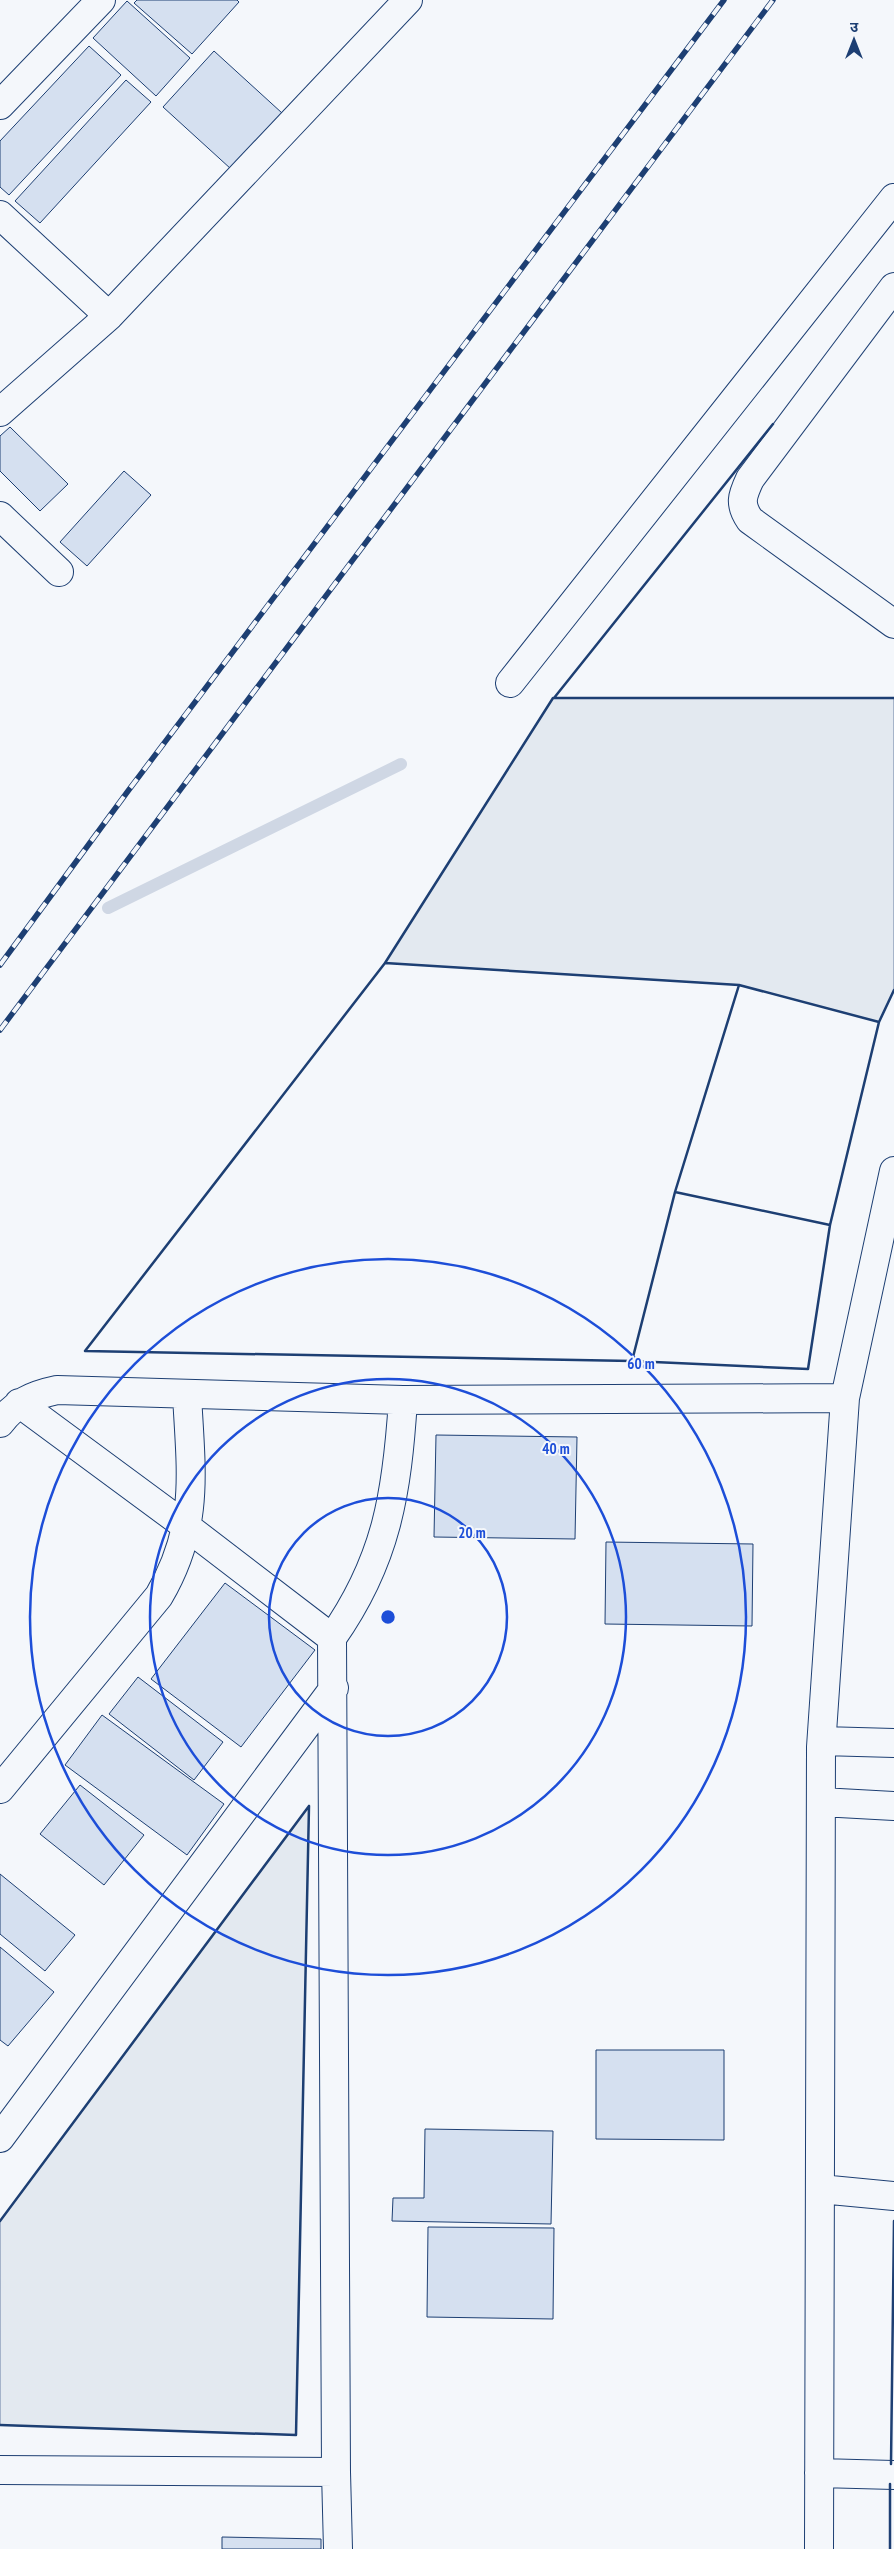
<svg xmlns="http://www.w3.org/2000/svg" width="894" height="2549" font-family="'PT Sans Narrow','Noto Sans Devanagari',sans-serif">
	<rect width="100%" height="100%" fill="#f4f7fb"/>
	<!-- green -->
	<path fill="#e3e9f0" stroke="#687fa3" d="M553 698H894V990L879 1022 739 985 385 963Z
		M309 1806 296 2435 0 2425V2221Z"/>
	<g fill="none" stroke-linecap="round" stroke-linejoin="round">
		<!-- stream -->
		<path stroke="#cfd7e4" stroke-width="12" d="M108 908 401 764"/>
	</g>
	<!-- building -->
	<path fill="#d5e0f0" stroke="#1d3f73" d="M137 0H237L239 2 192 54 134 3Z
		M127 1 190 58 156 96 93 38Z
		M89 46 121 75 9 195 0 187V141Z
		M214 51 282 113 231 169 163 107Z
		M126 80 151 102 40 223 15 201Z
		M10 427 68 484 40 511 0 471V436Z
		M124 471 151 495 87 566 60 542Z
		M436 1435 577 1437 575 1539 434 1537Z
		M606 1542 753 1544 752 1626 605 1624Z
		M225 1583 315 1650 241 1747 151 1679Z
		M138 1677 223 1742 194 1780 109 1714Z
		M102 1715 224 1804 187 1855 65 1765Z
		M80 1785 144 1835 104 1885 40 1834Z
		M0 1874 75 1935 45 1971 0 1934Z
		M0 1947 54 1992 8 2046 0 2040Z
		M596 2050H724V2140L596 2139Z
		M425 2129 553 2131 551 2224 392 2221 393 2198H424Z
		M428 2227 554 2228 553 2319 427 2317Z
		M222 2537 321 2539V2549H222Z"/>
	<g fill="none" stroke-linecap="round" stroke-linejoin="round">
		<!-- minor casing -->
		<g stroke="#1d3f73" stroke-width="30">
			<path id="minor" d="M0 105 101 0
				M0 215 109 316
				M894 287 750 479C742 496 739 504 750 520L894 624
				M0 412 109 316 408 0
				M0 516 59 572
				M510 683 894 198
				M19 1403 187 1527 332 1638
				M0 1423C15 1403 33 1395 57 1390L403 1400 845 1398
				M822 1741 894 1743
				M0 1789 159 1596C200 1526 191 1472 187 1395
				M821 1802 894 1806
				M0 2138 334 1688
				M820 2189 894 2196
				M0 2470 336 2472
				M819 2473 894 2475
				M338 2549 336 2472 332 1638C387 1560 397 1493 403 1400
				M819 2549 821 1747 845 1398 894 1171"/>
		</g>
		<!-- minor -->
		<use href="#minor" stroke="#f4f7fb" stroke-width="28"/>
		<!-- rail casing -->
		<g stroke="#1d3f73" stroke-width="5.5">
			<path id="rail" d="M0 965 128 791 724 0
				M0 1030 773 0"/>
		</g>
		<!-- rail -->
		<use href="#rail" stroke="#f4f7fb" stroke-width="4" stroke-dasharray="11" stroke-linecap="butt"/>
		<!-- wall -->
		<path stroke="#1d3f73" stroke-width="2.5" d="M554 698 773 424
			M385 963 739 985 675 1192 632 1361 85 1351Z
			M385 963 553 698H894
			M739 985 879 1022 894 990
			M739 985 879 1022 830 1225 675 1192Z
			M675 1192 830 1225 808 1369 632 1361Z
			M0 2221 309 1806
			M0 2425 296 2435 309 1806
			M891 2464 894 2221
			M890 2549V2484"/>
	</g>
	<!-- distance rings -->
	<g fill="none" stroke="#1d4ed8" stroke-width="2.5">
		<circle cx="388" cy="1617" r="119"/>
		<circle cx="388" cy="1617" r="238"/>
		<circle cx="388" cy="1617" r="358"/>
	</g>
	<circle cx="388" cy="1617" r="8" fill="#1d4ed8" stroke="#f4f7fb" stroke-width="2.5"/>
	<g font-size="15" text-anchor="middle" font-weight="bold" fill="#1d4ed8" stroke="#f4f7fb" stroke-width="4" stroke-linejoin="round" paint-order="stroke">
		<text x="641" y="1369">60 m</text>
		<text x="556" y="1454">40 m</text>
		<text x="472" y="1538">20 m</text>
	</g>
	<!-- north arrow -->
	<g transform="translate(854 40)" stroke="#f4f7fb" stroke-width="4" paint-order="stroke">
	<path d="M0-4L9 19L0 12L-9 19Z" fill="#1d3f73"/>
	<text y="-8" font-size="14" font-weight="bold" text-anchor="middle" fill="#1d3f73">उ</text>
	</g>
</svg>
